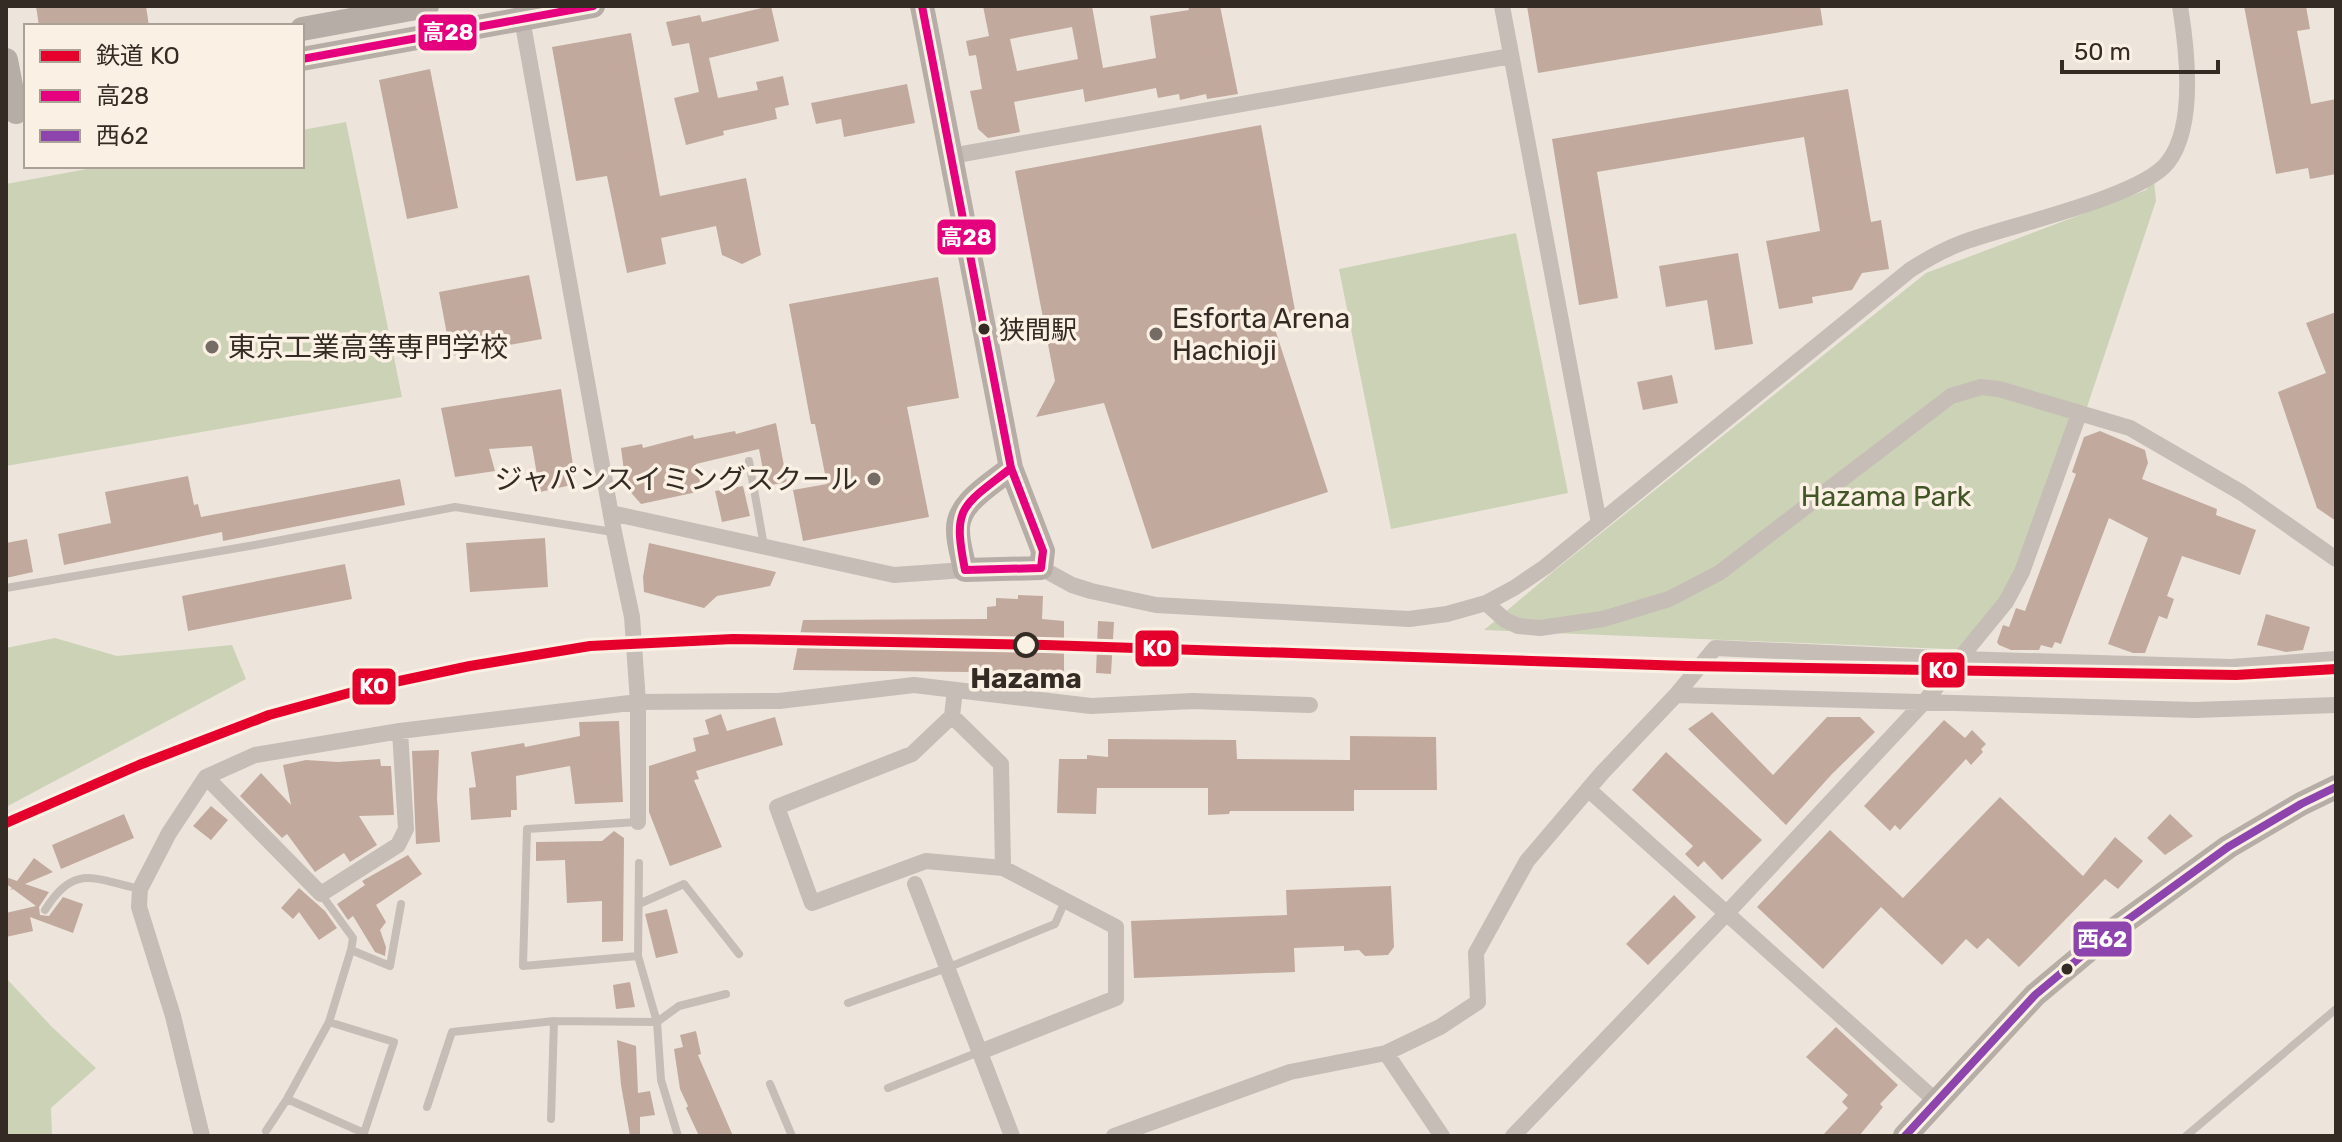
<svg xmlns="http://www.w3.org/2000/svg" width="2342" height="1142" font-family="Rubik,'Noto Sans JP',sans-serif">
	<rect width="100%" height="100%" fill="#ede5dc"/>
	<!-- green -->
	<path fill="#ccd2b6" d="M346 122 402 397 6 466V184L103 166H302V130Z
		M2154 180 2156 201 2084 416 1995 623 1971 650 1484 630 1555 570 1926 273 2146 190Z
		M1516 233 1568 493 1391 529 1339 269Z
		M55 638 117 656 232 645 246 679 6 807V648Z
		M6 978 52 1027 96 1068 51 1108 52 1136H6Z"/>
	<!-- building -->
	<path fill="#c2a99d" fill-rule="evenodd" d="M36 6H146L149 26H39Z
		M771 6 779 41 709 58 718 98 758 90 756 82 783 76 789 105 775 108 777 119 723 131 724 135 686 145 674 98 699 92 689 43 672 46 666 22 700 15 702 22Z
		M983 6H1092L1103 68 1156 58 1150 16 1189 10 1188 6H1220L1238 94 1207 99 1206 94 1180 100 1179 94 1158 98 1156 88 1085 102 1083 89 1014 102 1020 132 988 138 978 129 970 91 982 89 976 55 969 56 966 41 989 36ZM1072 27 1078 59 1017 71 1010 39Z
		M1527 6H1820L1823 25 1538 73Z
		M2244 6H2306L2310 29 2297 31 2311 104 2336 99V174L2310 179 2308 168 2276 174Z
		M631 33 660 196 746 178 761 255 742 264 722 255 716 226 661 238 666 264 627 273 607 176 576 181 552 47Z
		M430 69 458 208 407 219 379 80Z
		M907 84 915 123 844 137 841 119 816 124 811 103Z
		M1848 89 1871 222 1881 220 1889 269 1862 273 1852 290 1812 297 1813 303 1779 309 1766 241 1820 231 1804 137 1597 172 1618 298 1579 305 1552 139Z
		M1261 125 1296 316 1272 320 1328 492 1152 549 1104 403 1036 417 1055 381 1015 171Z
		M1738 253 1753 344 1715 350 1707 300 1666 307 1659 266Z
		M529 275 542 339 451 356 439 292Z
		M938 277 959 398 907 407 929 517 803 541 793 490 827 484 815 424H811L789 304Z
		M2336 312V521L2317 508 2278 392 2326 373 2306 323Z
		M1672 375 1678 403 1643 410 1637 382Z
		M561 389 576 484 540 492 532 446 489 449 495 471 455 477 441 408Z
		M776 423 787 482 766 486 759 449 696 464 702 491 641 504 626 487 621 448 642 444 643 448 693 435 694 439 735 431 736 434Z
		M2100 431 2145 450 2148 463 2142 479 2217 509 2216 515 2256 530 2240 575 2182 556 2167 596 2174 599 2167 619 2159 616 2145 653H2133L2108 644 2148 538 2109 518 2061 644 2055 642 2052 648 2041 645 2039 650H2011L1999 645 1997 642 2003 625 2009 627 2016 608 2025 611 2076 474 2072 472 2084 437Z
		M188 476 194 505 198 504 201 517 400 479 405 505 223 541 222 532 64 565 58 534 111 523 105 492Z
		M743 486 750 516 722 522 715 491Z
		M545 538 548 587 470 592 466 543Z
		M27 539 33 572 6 578V543Z
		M649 543 776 572 770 586 717 596 704 608 644 592 643 577Z
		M345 564 352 599 188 631 182 596Z
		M1018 595 1043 596 1042 619 1064 621V680L968 672 793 670 803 620 987 619V607L996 606V598L1018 599Z
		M2266 614 2310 627 2303 650 2286 652 2257 645Z
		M1098 621 1114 622 1111 674 1096 673Z
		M1712 712 1773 775 1827 717H1860L1875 732 1832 774 1786 825 1688 729Z
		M721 714 727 731 775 717 783 745 696 771 699 779 694 780 722 847 670 866 649 812V766L696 751 693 738 709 734 705 720Z
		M1944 720 1965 738 1972 730 1986 744 1981 749 1983 752 1971 765 1966 759 1900 830 1895 825 1890 831 1864 806Z
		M619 721 623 802 575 804 570 766 516 776 517 810H511V817L471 820 469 788 476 787 471 752 524 743 525 747 580 736 579 722Z
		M1350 736 1436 737 1437 790H1354V811H1230L1229 814 1208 815V788H1097L1096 814 1057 813 1059 759H1087V755L1108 757V739L1236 740 1237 759 1350 760Z
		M439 750 437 798 440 842 416 844 412 751Z
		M1666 752 1762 840 1722 880 1704 861 1698 867 1685 854 1693 846 1632 790Z
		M380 759 381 766H391L394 815 359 816 377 845 350 862 344 853 315 872 287 834 282 838 240 796 261 773 291 805 283 765 306 760 338 762Z
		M2000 797 2083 876 2115 837 2143 861 2118 889 2105 879 2019 967 1988 938 1977 949 1966 939 1942 965 1881 907 1823 969 1757 907 1830 830 1903 898Z
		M211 806 228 820 211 840 193 826Z
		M124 814 134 838 61 869 52 845Z
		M2170 814 2193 836 2165 855 2147 838Z
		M614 831 624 838 623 941 602 942V901L567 903 565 860 536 861V842L602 841Z
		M408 855 422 874 376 905 386 922 380 930 386 947 385 956 375 952 353 916 348 920 337 904 365 885 362 881Z
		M34 858 53 872 25 884 49 892 39 907 40 915 49 916 63 897 83 904 73 933 30 917 33 931 6 937V913L36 906 13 889 10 890 12 888 6 884V877L17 881Z
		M1391 886 1394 947 1388 955 1365 956 1359 950 1344 951V946L1294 948 1295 972 1134 978 1131 921 1287 915 1286 890Z
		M299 888 325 911 337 928 319 940 299 912 293 919 281 908Z
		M1674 895 1696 917 1648 965 1626 944Z
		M667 909 678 953 656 958 645 914Z
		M630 982 635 1007 616 1009 613 985Z
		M1836 1027 1898 1085 1880 1104 1883 1107 1859 1136H1822L1848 1108 1842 1102 1848 1095 1806 1057Z
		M696 1031 701 1054 698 1055 733 1136H699L686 1108 688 1106 680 1089 674 1049 683 1047 680 1035Z
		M617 1040 636 1046 638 1093 650 1091 655 1115 640 1117V1134L630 1136 621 1085Z"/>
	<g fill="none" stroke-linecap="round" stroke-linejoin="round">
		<!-- lane -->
		<path stroke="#c5bdb6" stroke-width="8" d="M749 461 764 546
			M6 588 255 545 455 507 613 532
			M638 822 527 829 523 966 638 956
			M639 863 638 956 657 1022 661 1080 678 1136
			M639 904 684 884 739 954
			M45 910C74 863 94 879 140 889
			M351 950 390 966 401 904
			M848 1003 947 968 1055 924 1065 901
			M770 1084 792 1136
			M888 1088 979 1052
			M287 1099 364 1133 394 1042 329 1022
			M427 1107 452 1032 554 1021 657 1022 679 1006 726 994
			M551 1119 554 1021
			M266 1131 287 1099 329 1022 351 950 353 938 321 894
			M2186 1136 2336 1009"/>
		<!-- street -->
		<path stroke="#c5bdb6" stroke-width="16" d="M1502 6 1599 523
			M522 19 614 532 632 617 638 702V822
			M951 156 1511 56
			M611 513 894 575 965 570
			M1041 568 1072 585 1091 591 1156 605 1409 619 1447 614 1486 603 1514 588 1545 567 1910 270C1927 259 1945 249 1964 242 2010 225 2142 197 2168 162 2196 126 2187 49 2180 6
			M1486 603 1505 620 1518 626 1540 628 1603 619 1669 599 1719 573 1951 396 1981 387 1999 389 2130 428 2242 493 2336 559
			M955 690 952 716 1001 764 1003 868 1116 927V998L980 1052
			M1676 695 2195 710 2336 705
			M952 716 912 754 777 807 812 903 926 861 1003 868
			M206 777 321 894 398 845 406 829 400 731
			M1589 790 1936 1101
			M915 884 1012 1136
			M1386 1053 1442 1136
			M202 1136 173 1016 139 907 140 889 169 833 206 777 255 755 400 731 638 702 779 701 914 685 1091 706 1193 701 1310 705
			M1114 1136 1290 1072 1386 1053 1440 1027 1478 1002 1476 953 1527 861 1602 773 1676 695 1715 648 1960 659 2231 667 2336 659
			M1513 1136 1726 914 1925 701 2006 602 2022 572 2079 414"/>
		<!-- secondary -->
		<path stroke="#b5ada6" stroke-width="24" d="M922 6 1011 468 1043 551 1041 568 965 570C963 558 958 544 958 531 956 503 992 484 1011 468
			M302 29 427 6
			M302 59 593 6
			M6 60 16 112
			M1905 1136 2035 995 2108 934 2228 847 2301 804 2336 787"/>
		<!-- bus-1 casing -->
		<g stroke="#faf0e3" stroke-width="14">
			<path id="bus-1" d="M922 6 1011 468
				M302 59 593 6
				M1011 468 1043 551 1041 568 965 570C952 505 962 507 1011 468Z"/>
		</g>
		<!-- bus-2 casing -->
		<g stroke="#faf0e3" stroke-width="14">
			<path id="bus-2" d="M1905 1136 2035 995 2108 934 2228 847 2301 804 2336 787"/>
		</g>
		<!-- bus-1 -->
		<use href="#bus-1" stroke="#e5007d" stroke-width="8"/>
		<!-- bus-2 -->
		<use href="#bus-2" stroke="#8e44ad" stroke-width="8"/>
		<!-- rail-1 casing -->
		<g stroke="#faf0e3" stroke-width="16">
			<path id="rail-1" d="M6 823 139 765 269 715 371 687 470 666 590 646 733 639 1045 645 1687 666 2236 675 2336 669"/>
		</g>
		<!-- rail-1 -->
		<use href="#rail-1" stroke="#e4002b" stroke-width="10"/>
	</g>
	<!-- markers -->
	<g fill="#352b25" stroke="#faf0e3" stroke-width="3">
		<circle cx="984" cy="329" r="7"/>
		<circle cx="2067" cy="969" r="7"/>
	</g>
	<g fill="#756c65" stroke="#faf0e3" stroke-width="3">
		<circle cx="1156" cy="334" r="8"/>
		<circle cx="212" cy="347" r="8"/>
		<circle cx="874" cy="479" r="8"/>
	</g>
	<circle fill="#faf0e3" stroke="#352b25" stroke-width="4" cx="1026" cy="645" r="11"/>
	<g text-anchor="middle" stroke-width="7" stroke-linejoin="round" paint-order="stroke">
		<!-- bus labels -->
		<g font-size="26" fill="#352b25" stroke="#faf0e3" text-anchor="start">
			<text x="999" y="339">狭間駅</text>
		</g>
		<!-- poi labels -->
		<g font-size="28" fill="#352b25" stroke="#faf0e3" text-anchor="start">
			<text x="1172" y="328">Esforta Arena<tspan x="1172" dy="32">Hachioji</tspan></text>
			<text x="228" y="357">東京工業高等専門学校</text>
			<text x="858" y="489" text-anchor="end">ジャパンスイミングスクール</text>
		</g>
		<!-- park labels -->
		<g font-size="28" fill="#425527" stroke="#faf0e3">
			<text x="1886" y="506">Hazama Park</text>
		</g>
		<!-- stop labels -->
		<g font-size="28" font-weight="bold" fill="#352b25" stroke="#faf0e3">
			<text x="1026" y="688">Hazama</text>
		</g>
	</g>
	<g stroke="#faf0e3" stroke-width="3">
		<rect x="417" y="13" width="61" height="39" rx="8" fill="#e5007d"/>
		<rect x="936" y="218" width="61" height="38" rx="8" fill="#e5007d"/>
		<rect x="1134" y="629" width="46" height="39" rx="8" fill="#e4002b"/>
		<rect x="1920" y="651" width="46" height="38" rx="8" fill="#e4002b"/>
		<rect x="351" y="667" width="46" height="39" rx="8" fill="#e4002b"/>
		<rect x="2072" y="920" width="61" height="38" rx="8" fill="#8e44ad"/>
	</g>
	<g font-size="22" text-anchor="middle" font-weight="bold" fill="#fff">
		<text x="448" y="40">高28</text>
		<text x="966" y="245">高28</text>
		<text x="1157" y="656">KO</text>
		<text x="1943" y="678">KO</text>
		<text x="374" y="694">KO</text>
		<text x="2102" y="947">西62</text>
	</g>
	<!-- border -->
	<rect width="2342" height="1142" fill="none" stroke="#352b25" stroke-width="16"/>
	<!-- legend -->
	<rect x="24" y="24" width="280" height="144" fill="#faf0e3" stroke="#aba197" stroke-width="2"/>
	<rect x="40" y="50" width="40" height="12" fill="#e4002b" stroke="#aba197" stroke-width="2"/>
	<text x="96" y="64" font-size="24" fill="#352b25">鉄道 KO</text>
	<rect x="40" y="90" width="40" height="12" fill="#e5007d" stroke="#aba197" stroke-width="2"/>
	<text x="96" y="104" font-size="24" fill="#352b25">高28</text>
	<rect x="40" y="130" width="40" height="12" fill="#8e44ad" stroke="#aba197" stroke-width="2"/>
	<text x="96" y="144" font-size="24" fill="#352b25">西62</text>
	<!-- scale -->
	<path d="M2062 60v12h156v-12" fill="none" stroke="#352b25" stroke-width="4"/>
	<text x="2074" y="60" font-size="24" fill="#352b25" stroke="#faf0e3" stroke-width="6" paint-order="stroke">50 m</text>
</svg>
